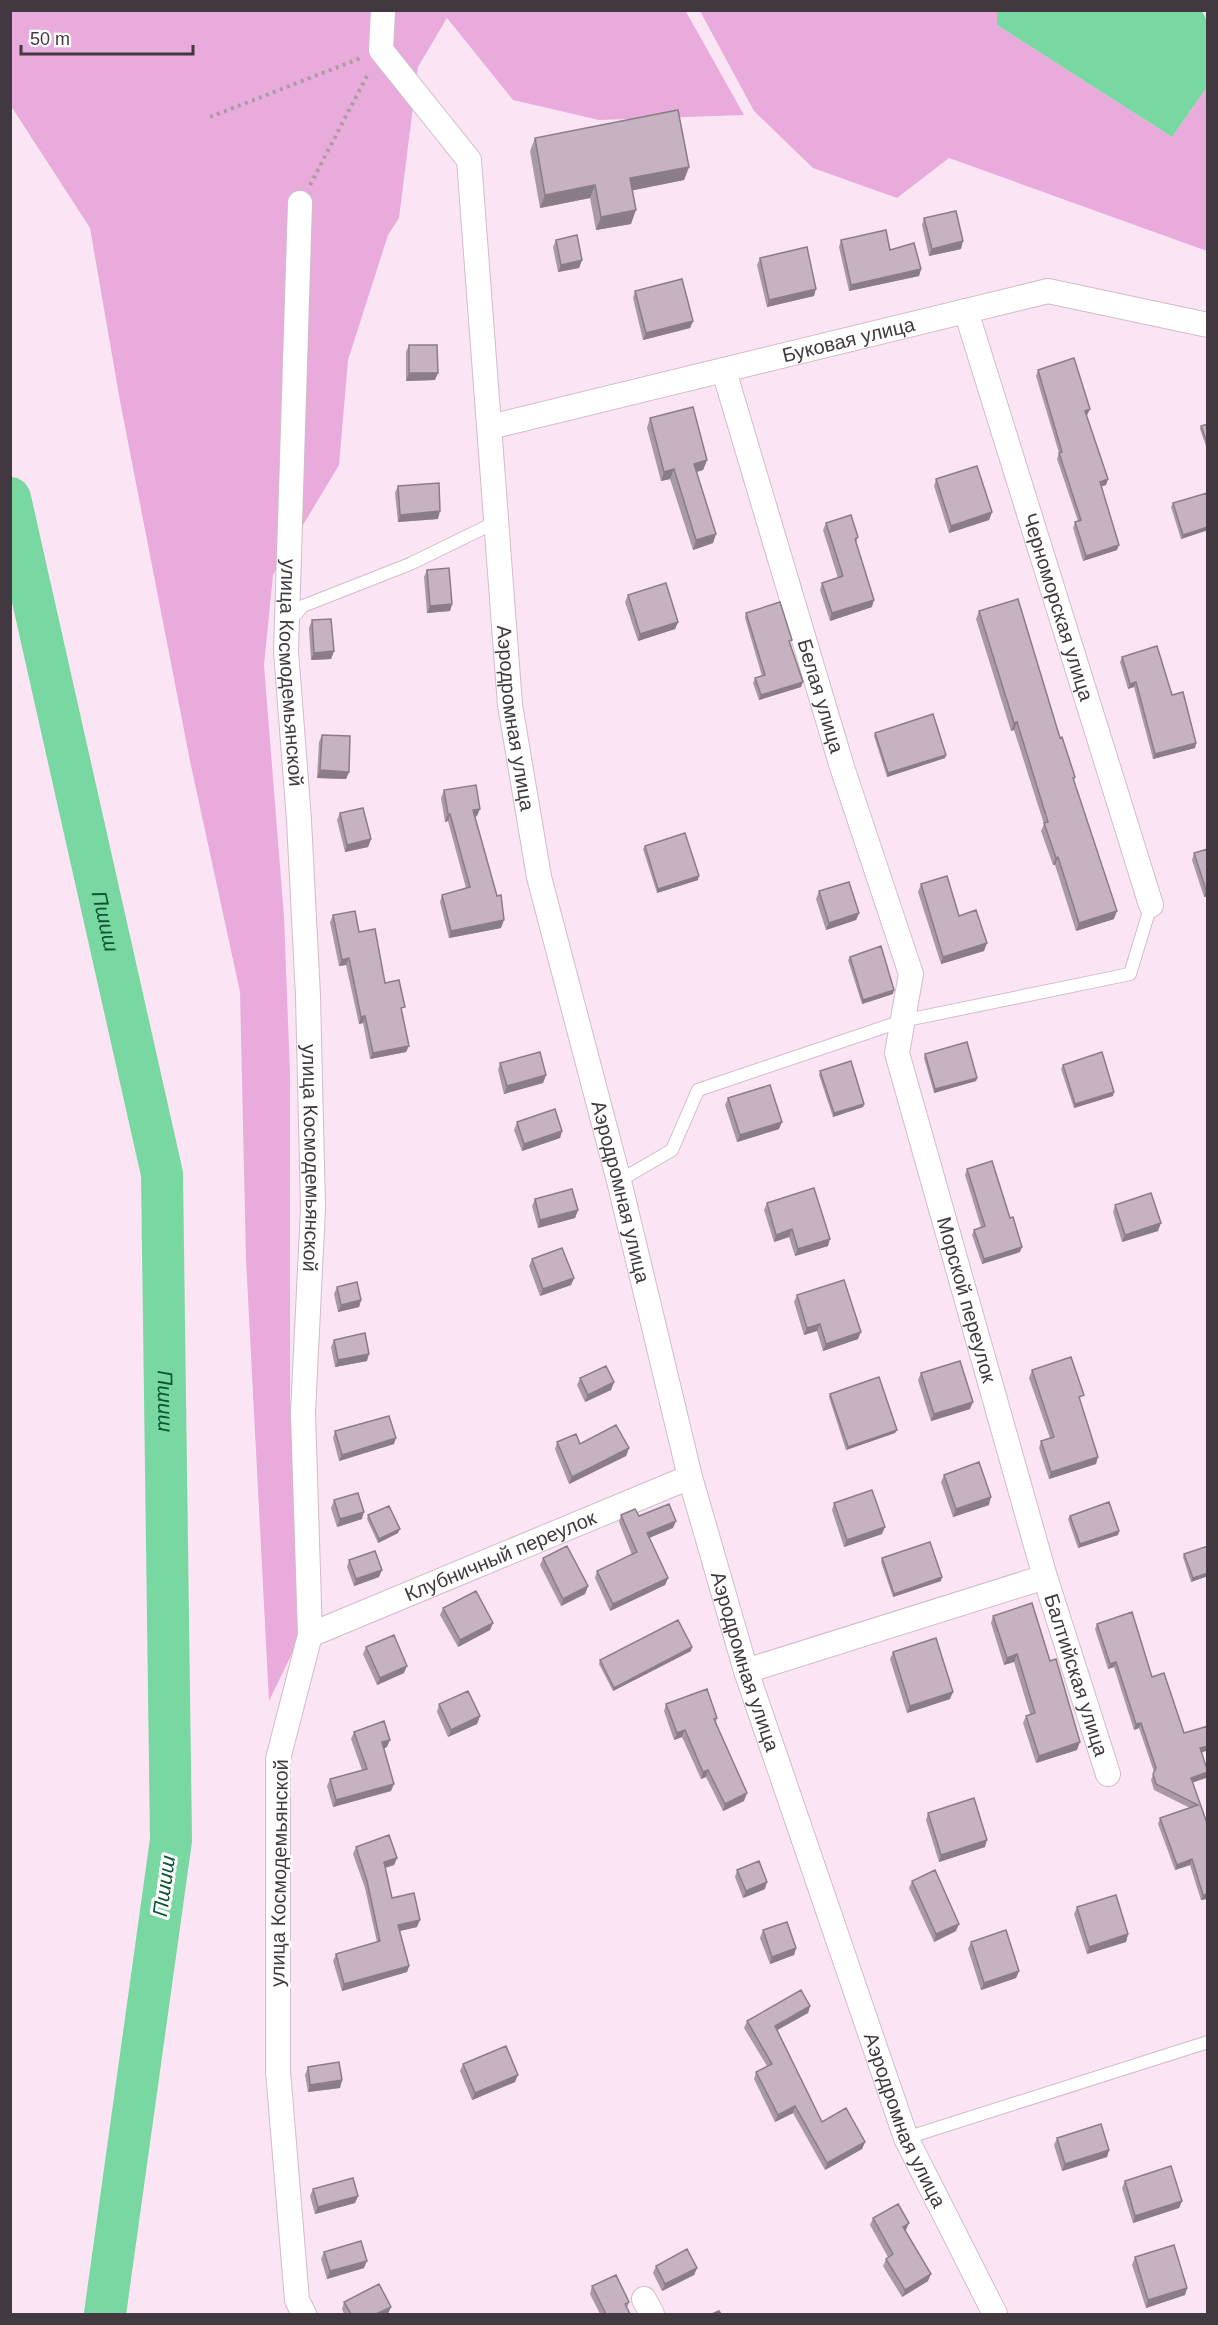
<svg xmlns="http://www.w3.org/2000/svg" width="1218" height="2325" font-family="Helvetica,sans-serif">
	<rect width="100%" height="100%" fill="#fbe5f5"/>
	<!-- green -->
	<path fill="#e9abdb" d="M685 10 744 115 599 120 513 100 447 18 418 67 399 218 388 235 348 360 339 465 273 575 264 665 284 917 290 1074V1395L299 1639 269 1701 246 1259 240 992 190 761 120 401 90 228 11 106V11Z
		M700 11H997V25L1172 137 1207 87V251L949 158 897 198 813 168 754 111Z"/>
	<!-- water -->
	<path fill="#79d8a1" d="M997 11H1202L1207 21V87L1172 137 997 25Z"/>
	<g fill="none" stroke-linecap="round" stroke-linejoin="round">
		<!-- river -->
		<path stroke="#79d8a1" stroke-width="42" id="s1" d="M10 498 162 1174 171 1840 105 2314"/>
		<!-- service casing -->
		<g stroke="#d0bccb" stroke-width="14">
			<path id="service" d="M289 622 303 606 410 564 496 522
				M619 1181 672 1150 698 1090 902 1021 1130 974 1151 905
				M906 2138 1208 2042"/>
		</g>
		<!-- minor casing -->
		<g stroke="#d0bccb" stroke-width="26">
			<g id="minor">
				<path id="s2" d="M383 10 381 50 469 160 510 705 539 877 619 1181 690 1477 746 1671 906 2138 995 2314"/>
				<path id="s3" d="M300 203 286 651 299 820 308 996 313 1208 303 1413 310 1635 278 1759V2071L297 2300 304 2314"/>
				<path id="s4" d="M966 311 1151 905"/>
				<path id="s5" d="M724 371 842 767 911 974 897 1053 1045 1577 1108 1774"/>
				<path id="s6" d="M490 427 1048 291 1208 325"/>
				<path id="s7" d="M310 1635 690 1477"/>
				<path d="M746 1671 1045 1577"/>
				<path d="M644 2299 652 2314"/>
			</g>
		</g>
		<!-- path -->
		<path stroke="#a99aa5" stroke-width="4" stroke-dasharray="3 4.5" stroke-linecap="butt" d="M210 117 361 58
			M310 185 369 72"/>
		<!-- service -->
		<use href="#service" stroke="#fff" stroke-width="12"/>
		<!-- minor -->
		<use href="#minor" stroke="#fff" stroke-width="24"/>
	</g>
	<!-- wall -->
	<path fill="#aa99a6" d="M535 138 689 167 684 180 632 190 631 224 596 230 590 198 540 208 530 151Z
		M924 218 961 249 929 256 922 225Z
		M556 240 582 260 579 268 558 272 553 247Z
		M841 240 890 250 921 269 919 276 849 291 839 247Z
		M760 258 814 296 767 307 757 265Z
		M635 291 693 321 690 328 643 340 633 298Z
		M409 345 435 380 406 381V352Z
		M1038 370 1090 409 1087 415H1086L1108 479 1106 485 1101 486 1117 550 1083 561 1073 528 1075 522 1078 521 1057 459 1059 453 1036 376Z
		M650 418 707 460 703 470 697 472 713 543 693 550 670 479 661 481 647 428Z
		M1208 424V452L1200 429 1201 426Z
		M936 479 992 512 989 520 949 533 934 486Z
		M398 486 438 519 398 522 395 493Z
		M1208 494V530L1181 539 1171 507 1173 503Z
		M826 523 858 537 856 543 872 607 830 621 820 590 822 583 838 578 823 530Z
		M427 570 452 604 450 611 427 613 424 577Z
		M628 595 678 622 675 629 638 641 625 602Z
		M979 611 1060 738 1075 777 1074 781 1114 919 1076 931 1055 865H1053L1041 831 1044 824 1014 730 1011 731 976 619Z
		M746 613 791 645 801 687 759 700 753 683 755 678 762 676 745 618Z
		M312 620 334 651 331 659 311 660 309 628Z
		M1122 657 1172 695 1196 743 1195 748 1153 759 1134 687 1128 689 1120 662Z
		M875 733 945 758 887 777 874 736Z
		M322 735 349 772 346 779 317 778 319 742Z
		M444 790 477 816 474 817 501 928 449 938 440 902 442 895 466 888 448 821 445 822 441 798Z
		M340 813 371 839 368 847 345 852 337 820Z
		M645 846 698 880 657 893 643 849Z
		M1208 849V896L1204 897 1192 860 1194 853Z
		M921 884 959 916 984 951 941 964 918 892Z
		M819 891 859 913 856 920 826 930 816 899Z
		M333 915 359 932 385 983 403 1014 406 1052 370 1059 363 1023 359 1024 346 965 339 966 330 922Z
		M850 957 893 994 862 1004 848 960Z
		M925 1054 977 1078 976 1081 934 1093 924 1058Z
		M500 1063 546 1075 543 1083 504 1094 498 1070Z
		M1063 1065 1113 1096 1074 1108 1061 1069Z
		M820 1071 864 1104 863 1107 833 1117 819 1075Z
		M728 1098 779 1129 737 1142 725 1105Z
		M517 1122 562 1131 560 1138 522 1151 514 1130Z
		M967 1169 1020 1252 982 1264 972 1235 974 1230 981 1227 965 1175Z
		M535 1199 578 1210 575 1218 538 1228 532 1206Z
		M767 1203 828 1246 795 1256 789 1237 774 1242 764 1210Z
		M1115 1205 1158 1231 1122 1242 1113 1212Z
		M532 1259 574 1278 571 1285 540 1296 529 1266Z
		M337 1287 361 1300 359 1307 338 1312 334 1294Z
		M797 1295 858 1339 823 1351 817 1331 804 1335 794 1302Z
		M334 1340 367 1361 335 1367 331 1347Z
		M1032 1370 1081 1403 1096 1464 1049 1479 1039 1448 1041 1441 1050 1438 1029 1378Z
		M921 1373 970 1409 931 1421 918 1380Z
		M580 1378 614 1382 611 1390 585 1402 577 1385Z
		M830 1394 897 1430 895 1433 846 1450 829 1397Z
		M335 1431 394 1444 339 1461 333 1438Z
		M557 1442 580 1444 629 1448 626 1456 569 1484 555 1449Z
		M944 1475 989 1505 953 1517 941 1482Z
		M334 1500 362 1519 337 1527 331 1508Z
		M834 1503 882 1534 844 1547 832 1510Z
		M368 1515 398 1533 378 1543 367 1519Z
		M621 1515 673 1528 649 1538 668 1578 665 1585 610 1611 595 1578 597 1571 632 1555 619 1522Z
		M1070 1516 1119 1531 1118 1535 1078 1548 1068 1519Z
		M1208 1546V1576L1191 1582 1183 1557 1184 1554Z
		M543 1558 588 1586 585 1594 561 1606 540 1565Z
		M882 1558 941 1581 893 1597 881 1562Z
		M349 1560 379 1577 354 1586 347 1567Z
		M443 1608 493 1623 490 1630 458 1647 440 1615Z
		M993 1616 1077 1750 1036 1763 1023 1723 1026 1716 1030 1714 1014 1662 1004 1665 991 1623Z
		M1097 1624 1152 1677 1184 1733 1208 1726V1750L1201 1753 1206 1778 1192 1782 1208 1826V1903L1206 1899 1201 1900 1190 1865 1175 1870 1158 1824 1160 1818 1190 1808 1154 1790 1151 1780 1154 1772 1139 1728 1134 1730 1114 1667 1108 1669 1095 1629Z
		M366 1647 404 1673 377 1685 363 1654Z
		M691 1651 613 1691 599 1664 600 1660Z
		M893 1652 950 1699 907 1713 890 1659Z
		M439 1704 480 1716 477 1724 448 1737 437 1712Z
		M666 1704 717 1718 716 1722 744 1801 723 1811 706 1777 701 1779 682 1737 674 1740 664 1711Z
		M354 1732 387 1747 384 1748 391 1791 333 1807 327 1786 330 1779 362 1770 351 1739Z
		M928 1813 985 1847 939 1862 926 1820Z
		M356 1847 397 1858 394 1865 385 1868 392 1898 417 1927 400 1931 409 1966 407 1972 342 1991 333 1961 336 1954 377 1942 365 1888 353 1854Z
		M737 1870 765 1889 743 1898 735 1877Z
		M912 1881 956 1931 934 1942 909 1888Z
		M1077 1907 1128 1934 1126 1942 1087 1954 1074 1914Z
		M763 1930 796 1948 794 1955 770 1964 760 1938Z
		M971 1942 1019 1971 1016 1978 981 1990 968 1949Z
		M810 2006 808 2013 777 2030 822 2122 865 2142 862 2149 825 2170 793 2113 775 2122 754 2079 756 2072 767 2066 744 2028 747 2021Z
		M463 2064 515 2082 472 2100 460 2071Z
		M308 2067 342 2080 340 2088 308 2092 305 2075Z
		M1057 2138 1109 2150 1107 2157 1062 2171 1054 2145Z
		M1125 2181 1182 2201 1179 2208 1133 2223 1122 2188Z
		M313 2189 358 2196 355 2203 315 2214 310 2196Z
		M873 2218 906 2230 905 2231 928 2281 902 2297 883 2266 886 2259 888 2257 870 2225Z
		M324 2252 364 2268 327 2279 321 2259Z
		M1135 2257 1187 2288 1185 2295 1146 2308 1132 2265Z
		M656 2266 697 2268 694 2275 662 2291 653 2273Z
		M592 2286 629 2302 627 2308 630 2314H600L590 2294Z
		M344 2302 388 2314H344L342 2309Z"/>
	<!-- shaded-wall -->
	<path fill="#8b7d87" d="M689 167 684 180 625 192 630 178Z
		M595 185 590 198 540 208 545 195Z
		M636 210 631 224 596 230 601 217Z
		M963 241 961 249 929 256 932 249Z
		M582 260 579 268 558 272 561 265Z
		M921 269 919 276 849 291 851 285Z
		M816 289 814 296 767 307 769 300Z
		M693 321 690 328 643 340 646 333Z
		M409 373H438L435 380 406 381Z
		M1090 409 1087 415 1082 416 1085 411Z
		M707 460 703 470 691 473 694 464Z
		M674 469 670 479 661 481 664 472Z
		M1108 479 1106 485 1097 488 1100 482Z
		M440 511 438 519 398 522 400 515Z
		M992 512 989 520 949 533 951 526Z
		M1208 527V530L1181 539 1183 535Z
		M716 534 713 543 693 550 696 540Z
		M1119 545 1117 550 1083 561 1086 556Z
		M874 600 872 607 830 621 832 613Z
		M452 604 450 611 427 613 430 606Z
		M678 622 675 629 638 641 640 634Z
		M334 651 331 659 311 660 314 653Z
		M803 682 801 687 759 700 761 695Z
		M1136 682 1134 687 1128 689 1130 684Z
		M1017 722 1014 730 1011 731 1014 723Z
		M1196 743 1195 748 1153 759 1155 754Z
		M946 755 945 758 887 777 888 773Z
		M320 770 349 772 346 779 317 778Z
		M480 809 477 816 470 818 473 810Z
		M448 814H450L448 821 445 822Z
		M371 839 368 847 345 852 347 845Z
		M1058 857 1055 865H1053L1056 858Z
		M699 876 698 880 657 893 658 889Z
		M1206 890H1208V896L1204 897Z
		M1117 911 1114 919 1076 931 1079 923Z
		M859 913 856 920 826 930 829 923Z
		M504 920 501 928 449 938 451 931Z
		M987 943 984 951 941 964 943 957Z
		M349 958 346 965 339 966 342 960Z
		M894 990 893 994 862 1004 863 1000Z
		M365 1016 363 1023 359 1024 361 1017Z
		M409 1046 406 1052 370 1059 373 1053Z
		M546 1075 543 1083 504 1094 507 1086Z
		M977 1078 976 1081 934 1093 935 1089Z
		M1114 1092 1113 1096 1074 1108 1075 1104Z
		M864 1104 863 1107 833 1117 834 1113Z
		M782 1122 779 1129 737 1142 740 1135Z
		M562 1131 560 1138 522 1151 524 1144Z
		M578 1210 575 1218 538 1228 540 1220Z
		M1161 1223 1158 1231 1122 1242 1125 1235Z
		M792 1229 789 1237 774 1242 776 1235Z
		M830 1239 828 1246 795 1256 798 1249Z
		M1022 1247 1020 1252 982 1264 984 1259Z
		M574 1278 571 1285 540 1296 543 1289Z
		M361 1300 359 1307 338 1312 341 1305Z
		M820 1324 817 1331 804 1335 807 1328Z
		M861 1332 858 1339 823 1351 826 1344Z
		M369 1354 367 1361 335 1367 338 1360Z
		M614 1382 611 1390 585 1402 588 1395Z
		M973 1402 970 1409 931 1421 934 1414Z
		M897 1430 895 1433 846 1450 848 1447Z
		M396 1438 394 1444 339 1461 342 1455Z
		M629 1448 626 1456 569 1484 572 1477Z
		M1098 1457 1096 1464 1049 1479 1051 1472Z
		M991 1497 989 1505 953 1517 956 1509Z
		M364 1512 362 1519 337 1527 340 1519Z
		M676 1521 673 1528 644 1540 647 1533Z
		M885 1527 882 1534 844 1547 847 1540Z
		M400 1529 398 1533 378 1543 379 1539Z
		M1119 1531 1118 1535 1078 1548 1080 1544Z
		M382 1570 379 1577 354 1586 356 1579Z
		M1208 1573V1576L1191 1582 1193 1578Z
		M942 1577 941 1581 893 1597 894 1594Z
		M668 1578 665 1585 610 1611 613 1604Z
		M588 1586 585 1594 561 1606 563 1599Z
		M493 1623 490 1630 458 1647 460 1640Z
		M692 1647 691 1651 613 1691 614 1688Z
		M1017 1654 1014 1662 1004 1665 1007 1658Z
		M1116 1662 1114 1667 1108 1669 1110 1664Z
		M407 1666 404 1673 377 1685 380 1678Z
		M953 1692 950 1699 907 1713 910 1706Z
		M480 1716 477 1724 448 1737 451 1730Z
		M1141 1723 1139 1728 1134 1730 1136 1724Z
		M685 1730 682 1737 674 1740 677 1733Z
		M390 1740 387 1747 380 1750 382 1742Z
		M1080 1742 1077 1750 1036 1763 1039 1756Z
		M1208 1746V1750L1198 1754 1200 1748Z
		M708 1770 706 1777 701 1779 703 1772Z
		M1208 1772 1206 1778 1189 1784 1191 1778Z
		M394 1784 391 1791 333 1807 336 1800Z
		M747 1793 744 1801 723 1811 725 1804Z
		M987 1840 985 1847 939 1862 941 1855Z
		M397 1858 394 1865 382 1869 384 1862Z
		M1192 1859 1190 1865 1175 1870 1177 1865Z
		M767 1882 765 1889 743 1898 746 1891Z
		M1208 1894 1206 1899 1201 1900 1203 1895Z
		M420 1920 417 1927 395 1932 398 1925Z
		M959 1924 956 1931 934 1942 936 1934Z
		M1128 1934 1126 1942 1087 1954 1089 1947Z
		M796 1948 794 1955 770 1964 772 1957Z
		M409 1966 407 1972 342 1991 344 1984Z
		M1019 1971 1016 1978 981 1990 984 1983Z
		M810 2006 808 2013 772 2033 775 2026Z
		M518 2075 515 2082 472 2100 475 2093Z
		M342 2080 340 2088 308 2092 310 2085Z
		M795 2106 793 2113 775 2122 778 2115Z
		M865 2142 862 2149 825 2170 827 2163Z
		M1109 2150 1107 2157 1062 2171 1065 2164Z
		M358 2196 355 2203 315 2214 318 2207Z
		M1182 2201 1179 2208 1133 2223 1135 2216Z
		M909 2223 906 2230 900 2234 903 2227Z
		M367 2261 364 2268 327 2279 330 2271Z
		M697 2268 694 2275 662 2291 665 2284Z
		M931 2274 928 2281 902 2297 905 2290Z
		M1187 2288 1185 2295 1146 2308 1148 2300Z
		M391 2307 388 2314H376Z"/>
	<!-- building -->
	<path fill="#c6b2c1" stroke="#8b7d87" stroke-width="1.5" d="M678 110 689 167 630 178 636 210 601 217 595 185 545 195 535 138Z
		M956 211 963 241 932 249 924 218Z
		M886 230 890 250 914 243 921 269 851 285 841 240Z
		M577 235 582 260 561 265 556 240Z
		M807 247 816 289 769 300 760 258Z
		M682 279 693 321 646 333 635 291Z
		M409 345H437L438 373H409Z
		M1074 358 1090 409 1085 411 1108 479 1100 482 1119 545 1086 556 1075 522 1081 520 1059 453 1062 452 1038 370Z
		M693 407 707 460 694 464 716 534 696 540 674 469 664 472 650 418Z
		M1208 424V445L1201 426Z
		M977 466 992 512 951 526 936 479Z
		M439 483 440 511 400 515 398 486Z
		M1207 493 1208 527 1183 535 1173 503Z
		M851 515 858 537 855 539 874 600 832 613 822 583 843 576 826 523Z
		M449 568 452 604 430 606 427 570Z
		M666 583 678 622 640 634 628 595Z
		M1018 599 1060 738 1062 737 1075 777 1073 778 1117 911 1079 923 1058 857 1056 858 1044 823 1048 822 1017 722 1014 723 979 611Z
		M780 602 792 640 789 641 803 682 761 695 755 678 765 675 746 613Z
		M331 619 334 651 314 653 312 620Z
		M1157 646 1172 695 1183 692 1196 743 1155 754 1136 682 1130 684 1122 657Z
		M933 714 946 755 888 773 875 733Z
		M322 735 350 736 349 772 320 770Z
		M476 785 480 809 473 810 497 896 501 895 504 920 451 931 442 895 470 887 450 814H448L444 790Z
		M363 808 371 839 347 845 340 813Z
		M685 833 699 876 658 889 645 846Z
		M1208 849V890H1206L1194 853Z
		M947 876 959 916 976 910 987 943 943 957 921 884Z
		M849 882 859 913 829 923 819 891Z
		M355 911 359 932 375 929 385 983 399 980 405 1007 401 1008 409 1046 373 1053 365 1016 361 1017 349 958 342 960 333 915Z
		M881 946 894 990 863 1000 850 957Z
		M967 1042 977 1078 935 1089 925 1054Z
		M540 1052 546 1075 507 1086 500 1063Z
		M1102 1052 1114 1092 1075 1104 1063 1065Z
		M851 1061 864 1104 834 1113 820 1071Z
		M770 1085 782 1122 740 1135 728 1098Z
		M555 1109 562 1131 524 1144 517 1122Z
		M992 1161 1010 1218 1013 1217 1022 1247 984 1259 974 1230 985 1226 967 1169Z
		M814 1188 830 1239 798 1249 792 1229 776 1235 767 1203Z
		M572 1189 578 1210 540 1220 535 1199Z
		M1151 1193 1161 1223 1125 1235 1115 1205Z
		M562 1248 574 1278 543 1289 532 1259Z
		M844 1280 861 1332 826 1344 820 1324 807 1328 797 1295Z
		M357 1282 361 1300 341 1305 337 1287Z
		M365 1333 369 1354 338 1360 334 1340Z
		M1071 1357 1084 1395 1079 1397 1098 1457 1051 1472 1041 1441 1054 1437 1032 1370Z
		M960 1361 973 1402 934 1414 921 1373Z
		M606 1366 614 1382 588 1395 580 1378Z
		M879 1377 897 1430 848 1447 830 1394Z
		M389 1416 396 1438 342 1455 335 1431Z
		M616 1425 629 1448 572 1477 557 1442 576 1434 580 1444Z
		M979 1462 991 1497 956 1509 944 1475Z
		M872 1490 885 1527 847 1540 834 1503Z
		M358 1493 364 1512 340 1519 334 1500Z
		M1109 1502 1119 1531 1080 1544 1070 1516Z
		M669 1504 676 1521 647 1533 668 1578 613 1604 597 1571 637 1552 621 1515 635 1509 639 1516Z
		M389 1506 400 1529 379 1539 368 1515Z
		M930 1542 942 1577 894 1594 882 1558Z
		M567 1546 588 1586 563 1599 543 1558Z
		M1208 1546V1573L1193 1578 1184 1554Z
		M375 1551 382 1570 356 1579 349 1560Z
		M476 1591 493 1623 460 1640 443 1608Z
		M1032 1603 1050 1661 1056 1659 1080 1742 1039 1756 1026 1716 1035 1713 1017 1654 1007 1658 993 1616Z
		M1132 1612 1152 1677 1164 1673 1184 1733 1208 1726V1746L1200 1748 1208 1772 1191 1778 1208 1826V1894L1203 1895 1192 1859 1177 1865 1160 1818 1198 1805 1156 1784 1153 1774 1156 1768 1141 1723 1136 1724 1116 1662 1110 1664 1097 1624Z
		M678 1620 692 1647 614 1688 600 1660Z
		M394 1635 407 1666 380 1678 366 1647Z
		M936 1638 953 1692 910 1706 893 1652Z
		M707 1689 717 1718 714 1719 747 1793 725 1804 708 1770 703 1772 685 1730 677 1733 666 1704Z
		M468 1691 480 1716 451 1730 439 1704Z
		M384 1721 390 1740 382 1742 394 1784 336 1800 330 1779 367 1769 354 1732Z
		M974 1798 987 1840 941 1855 928 1813Z
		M389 1835 397 1858 384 1862 392 1898 414 1893 420 1920 398 1925 409 1966 344 1984 336 1954 380 1941 367 1881 356 1847Z
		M759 1861 767 1882 746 1891 737 1870Z
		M935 1870 959 1924 936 1934 912 1881Z
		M1116 1895 1128 1934 1089 1947 1077 1907Z
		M787 1922 796 1948 772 1957 763 1930Z
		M1006 1930 1019 1971 984 1983 971 1942Z
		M801 1990 810 2006 775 2026 822 2122 846 2108 865 2142 827 2163 795 2106 778 2115 756 2072 772 2064 747 2021Z
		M506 2046 518 2075 475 2093 463 2064Z
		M339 2062 342 2080 310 2085 308 2067Z
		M1101 2124 1109 2150 1065 2164 1057 2138Z
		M1171 2166 1182 2201 1135 2216 1125 2181Z
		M353 2178 358 2196 318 2207 313 2189Z
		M898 2204 909 2223 903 2227 931 2274 905 2290 886 2259 893 2254 873 2218Z
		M361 2241 367 2261 330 2271 324 2252Z
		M1174 2245 1187 2288 1148 2300 1135 2257Z
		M687 2249 697 2268 665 2284 656 2266Z
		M616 2275 629 2302 625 2304 630 2314H606L592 2286Z
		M379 2284 391 2307 376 2314H351L344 2302Z
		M719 2311 721 2314H712Z"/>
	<g text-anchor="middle" stroke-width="6" stroke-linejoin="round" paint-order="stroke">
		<!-- street labels -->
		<g font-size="20" fill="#41393f" stroke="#fff">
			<text dy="7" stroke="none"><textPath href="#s6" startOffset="369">Буковая улица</textPath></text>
			<text dy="7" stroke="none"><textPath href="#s4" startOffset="310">Черноморская улица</textPath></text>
			<text dy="7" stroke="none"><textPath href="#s3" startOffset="470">улица Космодемьянской</textPath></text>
			<text dy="7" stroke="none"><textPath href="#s5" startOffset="339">Белая улица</textPath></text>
			<text dy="7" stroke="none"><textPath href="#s2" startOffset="741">Аэродромная улица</textPath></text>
			<text dy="7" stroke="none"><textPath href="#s3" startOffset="956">улица Космодемьянской</textPath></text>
			<text dy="7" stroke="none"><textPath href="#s2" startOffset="1227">Аэродромная улица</textPath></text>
			<text dy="7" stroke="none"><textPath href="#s5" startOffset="968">Морской переулок</textPath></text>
			<text dy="7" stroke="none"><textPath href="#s7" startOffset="206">Клубничный переулок</textPath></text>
			<text dy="7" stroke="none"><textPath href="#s2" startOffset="1713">Аэродромная улица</textPath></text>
			<text dy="7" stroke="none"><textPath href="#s5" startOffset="1359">Балтийская улица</textPath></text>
			<text transform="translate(279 1873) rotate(-89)" y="7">улица Космодемьянской</text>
			<text dy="7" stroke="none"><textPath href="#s2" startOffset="2199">Аэродромная улица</textPath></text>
		</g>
		<!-- water labels -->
		<g font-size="21" font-style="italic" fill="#0a5633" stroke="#fff">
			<text dy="7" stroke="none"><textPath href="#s1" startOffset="434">Пшиш</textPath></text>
			<text dy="7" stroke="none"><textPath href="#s1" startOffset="920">Пшиш</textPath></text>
			<text transform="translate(164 1886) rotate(-82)" y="7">Пшиш</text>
		</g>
	</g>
	<!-- border -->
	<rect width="1218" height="2325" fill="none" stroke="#41393f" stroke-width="24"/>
	<!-- scale -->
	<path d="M21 45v9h172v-9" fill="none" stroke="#41393f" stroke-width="3"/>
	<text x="30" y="45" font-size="18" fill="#41393f" stroke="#ffffff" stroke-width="4.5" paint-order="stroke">50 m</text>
</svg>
